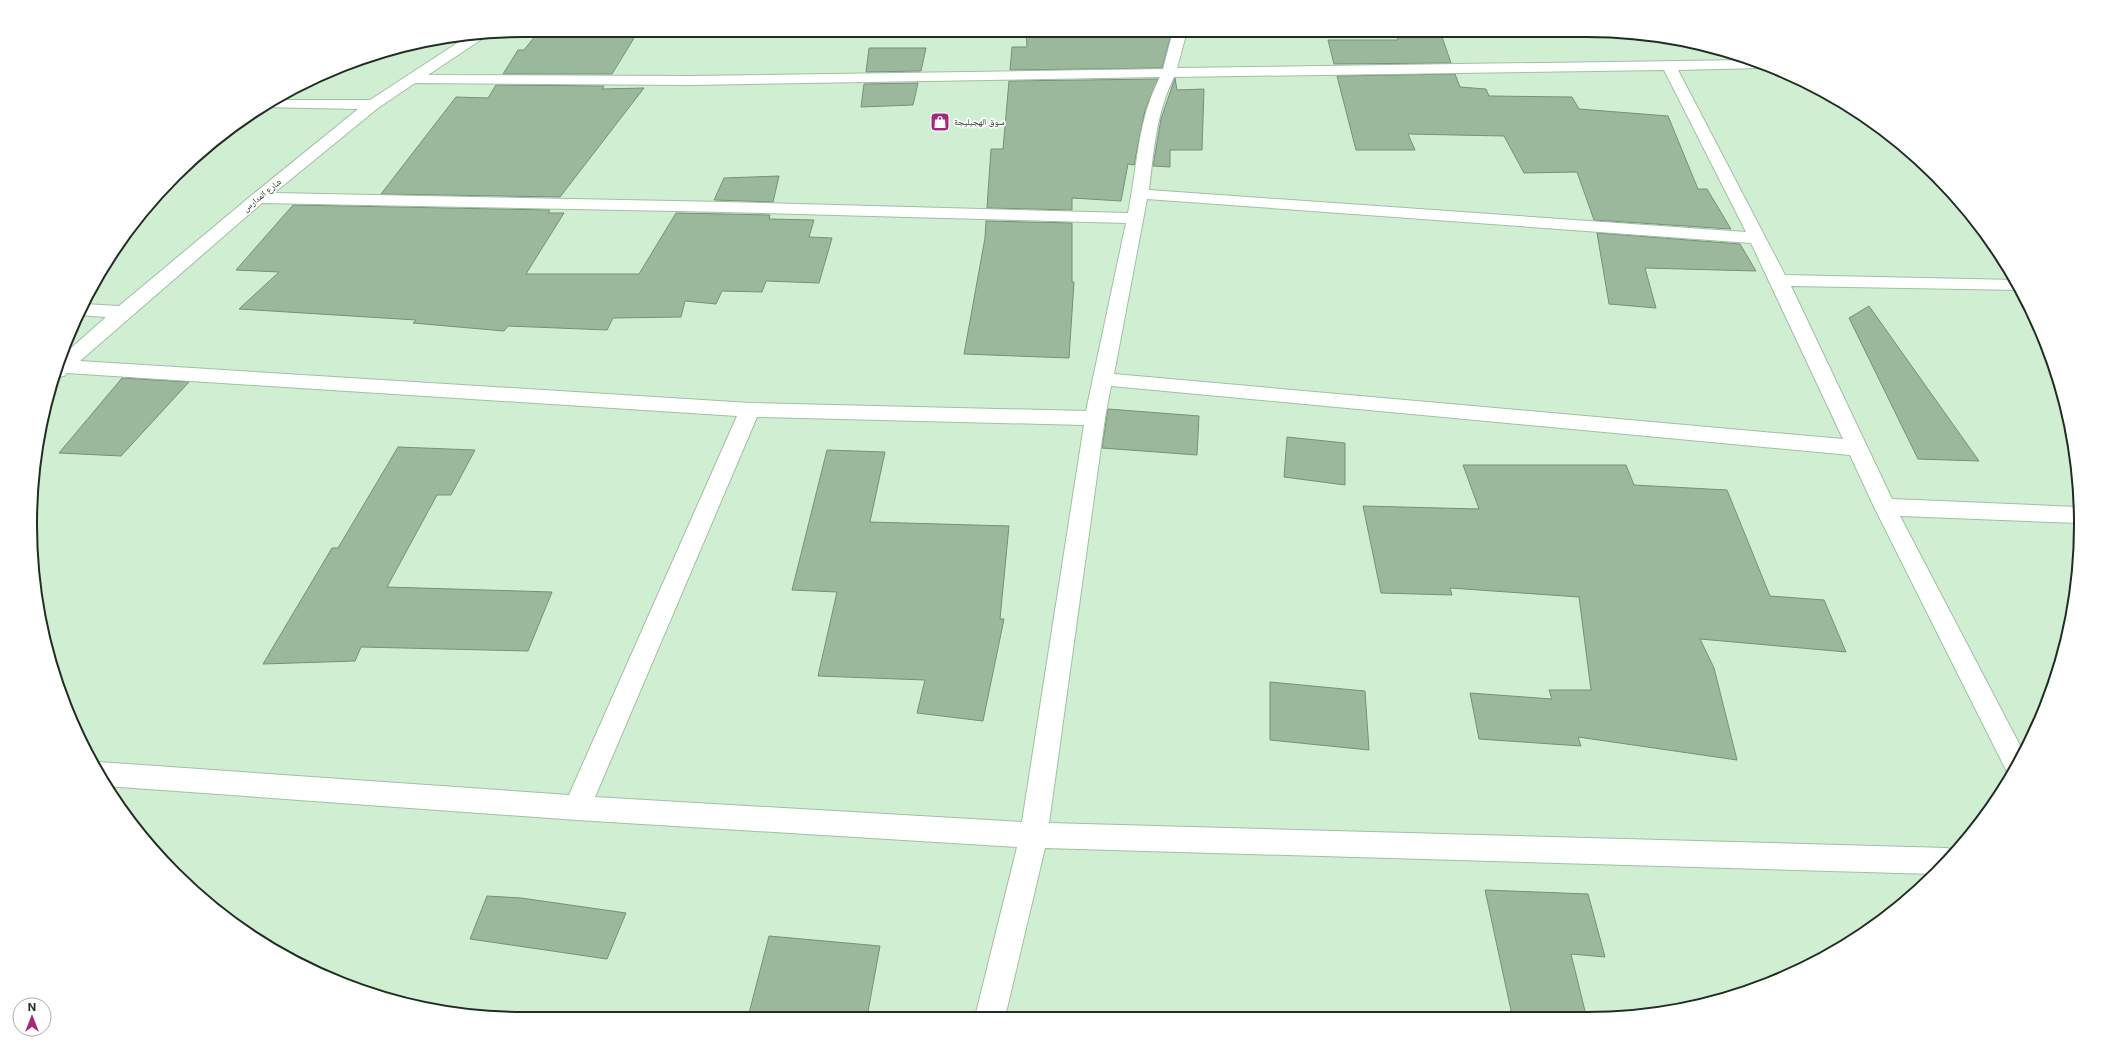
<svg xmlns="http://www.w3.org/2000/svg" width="2111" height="1049" font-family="Inter,'Noto Naskh Arabic',sans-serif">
	<rect width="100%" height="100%" fill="#d0eed2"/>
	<!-- building -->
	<path fill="#9bb89d" stroke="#759178" d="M540 30H639L612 74H503L518 50H524Z
		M1026 30 1074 31H1172L1162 68 1010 70 1012 47H1027Z
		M1395 31H1440L1451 63 1334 64 1328 40H1398Z
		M869 48H926L921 71 866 72Z
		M1455 74 1460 87 1486 89 1489 96 1572 97 1579 109 1668 116 1698 189H1707L1731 229 1594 220 1577 172 1524 173 1504 136 1408 134 1415 150H1356L1337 76Z
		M1175 78 1177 90 1204 89 1202 150H1170V167L1153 166 1161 119Z
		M1158 79 1145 110 1134 165 1128 164 1121 201 1072 198V210L987 208 991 149H1003L1009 81Z
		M918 83 913 105 861 107 864 84Z
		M496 85 604 86 602 89 644 88 560 197 381 194 456 97 488 98Z
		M779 176 773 202 714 200 724 178Z
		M293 205 550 210 548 213H564L526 274H639L676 213 770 215 769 219 814 220 809 237 832 238 819 283 766 281 762 292 722 291 716 304 685 301 681 317 613 318 607 330 508 326 504 331 413 323 416 320 239 309 279 272 236 270Z
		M986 221 1072 223V282H1074L1069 358 964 354 985 238Z
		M1597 233 1740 244 1756 271 1645 268 1656 308 1609 304Z
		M1869 306 1979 461 1918 459 1849 318Z
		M122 378 189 382 121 456 59 453Z
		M1108 409 1199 416 1197 455 1102 448Z
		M1287 437 1345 443V485L1284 477Z
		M398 447 475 450 451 495H437L387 587 552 592 528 651 361 647 355 661 263 664 332 548H338Z
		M827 450 885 452 870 522 1009 526 1000 619H1004L983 721 917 713 925 680 818 676 837 592 792 590Z
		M1463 465H1626L1634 485 1727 490 1770 596 1824 600 1846 652 1700 639 1714 668 1737 760 1578 737 1581 746 1479 739 1470 693 1552 699 1549 690H1591L1579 597 1450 588 1452 595 1381 593 1363 506 1479 509Z
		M1270 682 1365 691 1369 750 1270 740Z
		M1485 890 1588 894 1605 957 1571 954 1586 1015H1512Z
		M487 896 521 898 626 913 607 959 470 939Z
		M769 936 880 946 867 1017H748Z"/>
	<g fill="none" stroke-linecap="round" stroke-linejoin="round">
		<!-- minor casing -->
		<g stroke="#a1bfa4" stroke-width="2">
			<path id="minor" d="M1173 31H1187L1177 68 1749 60 1766 66 1761 68 1678 70 1785 275 2016 280 2020 290 1791 286 1892 499 2078 507 2079 523 1900 516 2024 753 2010 773 2007 772 1874 507 1850 455 1111 386 1105 418 1049 823 1947 848 1957 852 1934 874 1045 848 1005 1017H975L1017 847 577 820 106 786 93 764 99 762 569 795 737 416 67 373 64 376 55 377 61 357 106 317 78 315 84 304 119 306 252 195 358 109 261 107 272 100H370L468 36 487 34 485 37 428 75 690 76 1163 69ZM1664 70 1746 232 1149 190C1154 149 1156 114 1174 77ZM1160 77C1137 122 1138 165 1128 213L724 202 274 193 378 108 415 83 690 85ZM1147 199 1751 243 1843 439 1114 374ZM262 203 724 212 1126 223 1086 411 750 403 80 361ZM757 417 1084 425 1022 822 595 797Z"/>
		</g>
		<!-- minor -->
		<use href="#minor" fill="#fff" fill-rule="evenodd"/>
	</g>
	<!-- icons -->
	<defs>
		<g id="shop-square" transform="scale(1)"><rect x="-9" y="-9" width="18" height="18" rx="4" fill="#a4297e" stroke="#fff"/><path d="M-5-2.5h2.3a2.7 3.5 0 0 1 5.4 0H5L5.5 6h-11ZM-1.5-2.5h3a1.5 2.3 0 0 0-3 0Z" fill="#fff"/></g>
	</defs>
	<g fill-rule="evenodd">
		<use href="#shop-square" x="940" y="122"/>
	</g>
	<g text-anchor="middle" stroke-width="3.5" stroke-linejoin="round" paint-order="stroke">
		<!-- far-poi labels -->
		<g font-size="9" fill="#212d22" stroke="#fff" text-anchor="start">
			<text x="954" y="125">سوق الهجيليجة</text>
		</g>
		<!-- far-street labels -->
		<g font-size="9" fill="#212d22" stroke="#fff">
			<text transform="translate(262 195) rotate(-39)" y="3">شارع المدارس</text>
		</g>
	</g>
	<!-- crop -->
	<path d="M0 0H2111V1049H0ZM524 37H1587A487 487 0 0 1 2074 524V525A487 487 0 0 1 1587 1012H524A487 487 0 0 1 37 525V524A487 487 0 0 1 524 37Z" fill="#fff" fill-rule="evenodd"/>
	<path fill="none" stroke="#212d22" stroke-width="2" d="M524 37H1587A487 487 0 0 1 2074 524V525A487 487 0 0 1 1587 1012H524A487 487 0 0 1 37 525V524A487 487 0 0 1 524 37Z"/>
	<!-- north arrow -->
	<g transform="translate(32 1017)"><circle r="19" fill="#ffffff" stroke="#a6aba7"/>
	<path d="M0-3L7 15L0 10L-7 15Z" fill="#a4297e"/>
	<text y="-6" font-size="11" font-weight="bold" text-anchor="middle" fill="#212d22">N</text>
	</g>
</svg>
